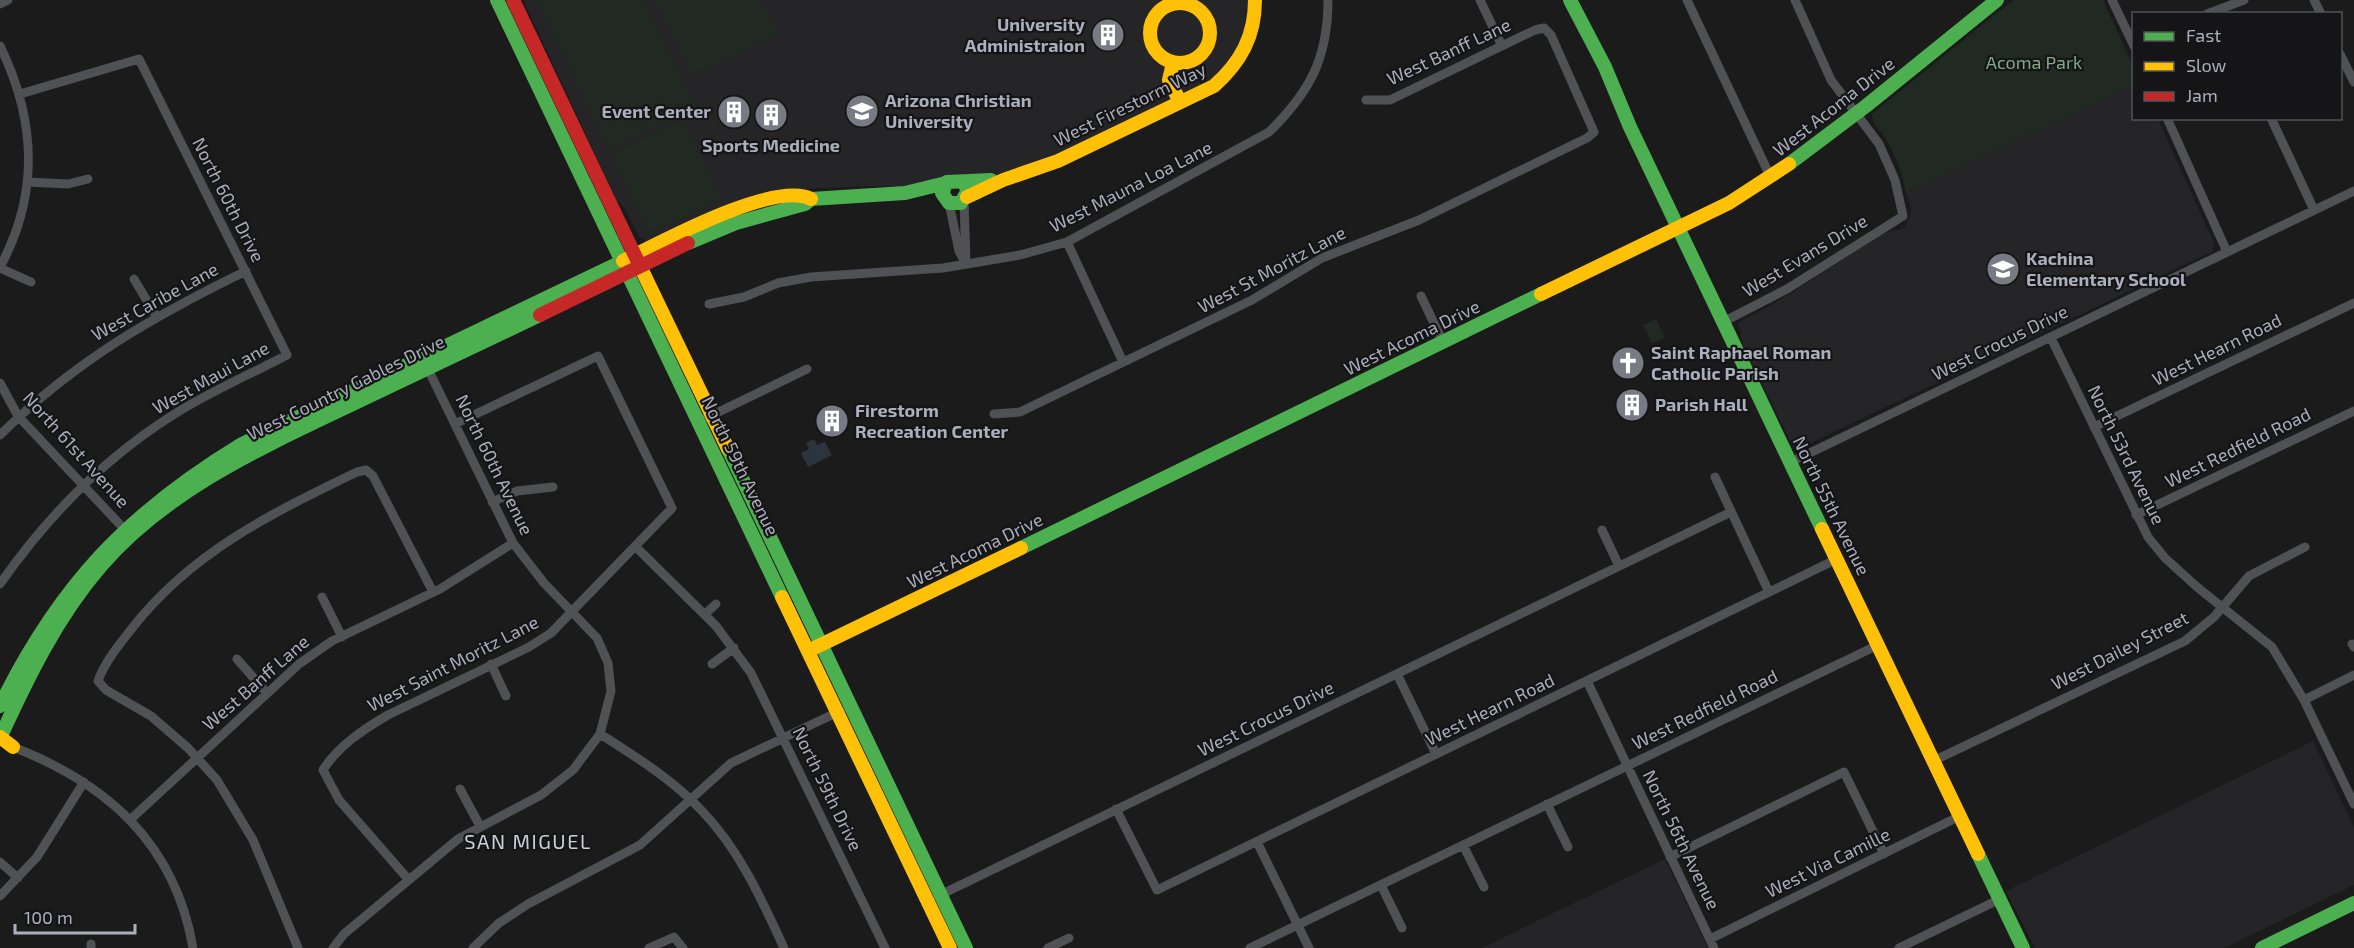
<svg xmlns="http://www.w3.org/2000/svg" width="2354" height="948" font-family="'Exo 2',sans-serif">
	<rect width="100%" height="100%" fill="#1b1b1b"/>
	<!-- built -->
	<path fill="#252527" d="M523 0H1250L1244 42 1222 72 1207 82 1050 159 983 178 913 187 874 186 801 189 647 242 639 237 626 210 616 199Z
		M2133 86 2134 118 2158 119 2213 241 2214 247 2211 252 1800 448 1793 447 1743 345 1738 323 1782 299 1884 233 1905 228 1912 210 1906 193Z
		M2313 741 2354 827V885L2224 948H2035L2006 891Z
		M1665 859 1708 948H1482L1539 920Z"/>
	<!-- green -->
	<path fill="#202922" d="M537 0H644L697 109 609 150Z
		M655 0H761L778 34 692 75Z
		M2013 0H2103L2133 66V86L1906 193C1902 173 1895 152 1883 135 1878 128 1871 123 1872 114Z
		M682 119 722 199 648 233 610 153Z
		M1656 319 1665 337 1652 344 1643 325Z"/>
	<!-- water -->
	<path fill="#2c353e" d="M814 439 817 445 825 442 832 455 808 467 801 453 809 449 806 443Z"/>
	<g fill="none" stroke-linecap="round" stroke-linejoin="round">
		<!-- street -->
		<path stroke="#505155" stroke-width="9" d="M1480 0 1502 46
			M1687 0 1771 178
			M2112 0 2134 46
			M2314 0 2321 14
			M0 4 8 0
			M2207 14 2244 0
			M0 46C36 120 40 193 0 267
			M2340 54 2354 82
			M2167 118 2227 252
			M2271 118 2314 210
			M27 182 68 184 88 179
			M964 201 966 262
			M949 203 959 251 966 264
			M1067 242 1123 362
			M0 268 31 282
			M134 279 156 316
			M1421 296 1443 342
			M709 304 744 297 778 283 811 277 943 268 1020 255 1067 242 1269 132C1310 92 1328 58 1328 0
			M1723 322 1787 289 1903 216 1895 180 1879 144 1831 80 1795 0
			M2051 338 2148 537 2165 558 2197 587 2272 647 2304 700 2354 804
			M0 383 18 416 127 532
			M994 414 1020 412 1252 300 1322 258 1419 220 1587 138 1594 132 1551 35 1544 28 1535 30 1390 100H1366
			M698 422 807 369
			M2094 427 2354 303
			M0 435C75 361 152 317 246 271
			M1791 462 2354 191
			M1715 477 1769 592
			M492 502 517 491 553 487
			M2136 515 2354 411
			M1602 530 1619 566
			M636 547 716 626 751 673 885 948
			M0 584C47 517 103 459 173 415 209 392 249 375 287 355L139 59 20 94
			M322 597 342 637
			M705 614 716 604
			M2352 644 2354 647
			M237 659 266 692
			M491 664 506 696
			M712 664 734 648
			M1397 674 1436 754
			M1587 681 1714 948
			M2304 700 2354 675
			M600 734C636 757 672 779 702 811 739 849 762 900 784 948
			M13 747C108 784 175 844 193 948
			M1933 761 2185 641 2214 617 2249 576 2305 547
			M460 789 480 826
			M1547 804 1568 847
			M1116 809 1157 890 1837 559
			M131 819 299 664 332 641 440 589 513 543
			M1257 842 1309 948
			M1463 845 1484 887
			M1670 857 1844 772 1884 854
			M0 862 18 878
			M408 879 339 800 323 770C338 746 364 729 388 715L529 647 551 633 672 508 598 356 455 424
			M1381 885 1402 928
			M0 896 37 857 84 782
			M938 896 1731 512
			M1710 939 1960 816
			M91 948V944
			M298 948 253 840 217 780 188 748 151 716 106 690 98 681C105 661 120 644 133 627 192 552 272 513 357 472L366 470 373 476 433 592
			M333 948 344 934 458 839 541 795 573 770 600 734 611 691 608 663 597 638 544 583 513 543 425 363
			M473 948 499 923 528 904 640 845 731 763 840 711
			M649 948 674 937 683 948
			M1048 948 1069 938
			M1250 948 1878 645
			M1899 948 2000 899"/>
		<!-- fast -->
		<path stroke="#4caf50" stroke-width="14" d="M497 0 782 597
			M1570 0 1605 67 1630 127 1822 529
			M1789 164 1866 106 1997 0
			M963 182 968 190 961 203H949L942 193 947 182 991 180
			M688 243 736 223 805 204 811 199 905 193 946 183
			M728 449 966 948
			M1021 548 1541 294
			M0 706C59 586 128 513 242 444L623 261
			M0 738C28 677 57 617 101 566 167 489 265 446 355 403 417 374 478 344 540 315
			M1978 854 2023 948
			M2262 948 2354 903"/>
		<!-- slow -->
		<path stroke="#ffc107" stroke-width="14" d="M1150 33a30 30 0 1 1 60 0a30 30 0 1 1-60 0Z
			M1173 63 1169 80 1180 102
			M967 197 1003 180 1058 161 1214 86C1241 62 1255 36 1255 0
			M623 261C660 243 774 180 811 199
			M640 266 728 449
			M1541 294 1729 203 1789 164
			M1822 529 1978 854
			M782 597 950 948
			M808 651 1021 548
			M0 737 13 747"/>
		<!-- jam -->
		<path stroke="#c62828" stroke-width="14" d="M513 0 640 266
			M540 315 688 243"/>
	</g>
	<!-- icons -->
	<defs>
		<g id="building-disc" transform="scale(1.725)"><circle r="9.5" fill="#797b84" stroke="#151517"/><path d="M-4-6H4V6H1V3H-1V6H-4ZM-2.5-4.3h1.7v1.8h-1.7ZM.8-4.3h1.7v1.8H.8ZM-2.5-1h1.7V.8h-1.7ZM.8-1h1.7V.8H.8Z" fill="#fff"/></g>
		<g id="university-disc" transform="scale(1.725)"><circle r="9.5" fill="#797b84" stroke="#151517"/><path d="M0-5L7-2L0 1L-7-2ZM-4 1L0 2.5L4 1V4Q0 6-4 4Z" fill="#fff"/></g>
		<g id="school-disc" transform="scale(1.725)"><circle r="9.5" fill="#797b84" stroke="#151517"/><path d="M0-5L7-2L0 1L-7-2ZM-4 1L0 2.5L4 1V4Q0 6-4 4Z" fill="#fff"/></g>
		<g id="church-disc" transform="scale(1.725)"><circle r="9.5" fill="#797b84" stroke="#151517"/><path d="M-1.2-6h2.4v3.5h3.3v2.4h-3.3V6h-2.4V-.1h-3.3v-2.4h3.3Z" fill="#fff"/></g>
	</defs>
	<g fill-rule="evenodd">
		<use href="#building-disc" x="1108" y="35"/>
		<use href="#university-disc" x="862" y="111"/>
		<use href="#building-disc" x="734" y="112"/>
		<use href="#building-disc" x="771" y="115"/>
		<use href="#school-disc" x="2003" y="269"/>
		<use href="#church-disc" x="1628" y="363"/>
		<use href="#building-disc" x="1632" y="405"/>
		<use href="#building-disc" x="832" y="421"/>
	</g>
	<g text-anchor="middle" stroke-width="4.5" stroke-linejoin="round" paint-order="stroke">
		<!-- poi labels -->
		<g font-size="18" font-weight="bold" fill="#abafbc" stroke="#151517" text-anchor="start">
			<text x="1085" y="31" text-anchor="end">University<tspan x="1085" dy="21">Administraion</tspan></text>
			<text x="885" y="107">Arizona Christian<tspan x="885" dy="21">University</tspan></text>
			<text x="711" y="118" text-anchor="end">Event Center</text>
			<text x="771" y="152" text-anchor="middle">Sports Medicine</text>
			<text x="2026" y="265">Kachina<tspan x="2026" dy="21">Elementary School</tspan></text>
			<text x="1651" y="359">Saint Raphael Roman<tspan x="1651" dy="21">Catholic Parish</tspan></text>
			<text x="1655" y="411">Parish Hall</text>
			<text x="855" y="417">Firestorm<tspan x="855" dy="21">Recreation Center</tspan></text>
		</g>
		<!-- street labels -->
		<g font-size="18" fill="#abafbc" stroke="#151517">
			<text transform="translate(1449 52) rotate(-25)" y="6">West Banff Lane</text>
			<text transform="translate(1130 105) rotate(-26)" y="6">West Firestorm Way</text>
			<text transform="translate(1834 107) rotate(-38)" y="6">West Acoma Drive</text>
			<text transform="translate(1131 187) rotate(-27)" y="6">West Mauna Loa Lane</text>
			<text transform="translate(228 200) rotate(63)" y="6">North 60th Drive</text>
			<text transform="translate(1805 256) rotate(-31)" y="6">West Evans Drive</text>
			<text transform="translate(1272 270) rotate(-28)" y="6">West St Moritz Lane</text>
			<text transform="translate(155 302) rotate(-29)" y="6">West Caribe Lane</text>
			<text transform="translate(1412 338) rotate(-26)" y="6">West Acoma Drive</text>
			<text transform="translate(2000 343) rotate(-26)" y="6">West Crocus Drive</text>
			<text transform="translate(2217 350) rotate(-26)" y="6">West Hearn Road</text>
			<text transform="translate(211 378) rotate(-29)" y="6">West Maui Lane</text>
			<text transform="translate(346 388) rotate(-26)" y="6">West Country Gables Drive</text>
			<text transform="translate(2238 448) rotate(-26)" y="6">West Redfield Road</text>
			<text transform="translate(76 450) rotate(48)" y="6">North 61st Avenue</text>
			<text transform="translate(2126 455) rotate(64)" y="6">North 53rd Avenue</text>
			<text transform="translate(494 465) rotate(64)" y="6">North 60th Avenue</text>
			<text transform="translate(740 466) rotate(64)" y="6">North 59th Avenue</text>
			<text transform="translate(1831 506) rotate(64)" y="6">North 55th Avenue</text>
			<text transform="translate(975 551) rotate(-26)" y="6">West Acoma Drive</text>
			<text transform="translate(2120 651) rotate(-27)" y="6">West Dailey Street</text>
			<text transform="translate(453 664) rotate(-27)" y="6">West Saint Moritz Lane</text>
			<text transform="translate(256 683) rotate(-41)" y="6">West Banff Lane</text>
			<text transform="translate(1490 710) rotate(-26)" y="6">West Hearn Road</text>
			<text transform="translate(1705 710) rotate(-26)" y="6">West Redfield Road</text>
			<text transform="translate(1266 719) rotate(-26)" y="6">West Crocus Drive</text>
			<text transform="translate(827 789) rotate(64)" y="6">North 59th Drive</text>
			<text transform="translate(1681 840) rotate(64)" y="6">North 56th Avenue</text>
			<text transform="translate(1828 863) rotate(-26)" y="6">West Via Camille</text>
		</g>
		<!-- park labels -->
		<g font-size="18" fill="#81a887" stroke="#151517">
			<text x="2034" y="69">Acoma Park</text>
		</g>
		<!-- neighbourhood labels -->
		<g font-size="20" letter-spacing="1.5" fill="#cdcfd8" stroke="#151517">
			<text x="528" y="849">SAN MIGUEL</text>
		</g>
	</g>
	<!-- legend -->
	<rect x="2132" y="12" width="210" height="108" fill="#151517" stroke="#515359" stroke-width="1.5"/>
	<rect x="2144" y="32" width="30" height="9" fill="#4caf50" stroke="#515359" stroke-width="1.5"/>
	<text x="2186" y="42" font-size="18" fill="#abafbc">Fast</text>
	<rect x="2144" y="62" width="30" height="9" fill="#ffc107" stroke="#515359" stroke-width="1.5"/>
	<text x="2186" y="72" font-size="18" fill="#abafbc">Slow</text>
	<rect x="2144" y="92" width="30" height="9" fill="#c62828" stroke="#515359" stroke-width="1.5"/>
	<text x="2186" y="102" font-size="18" fill="#abafbc">Jam</text>
	<!-- scale -->
	<path d="M15 924v9h120v-9" fill="none" stroke="#abafbc" stroke-width="3"/>
	<text x="24" y="924" font-size="18" fill="#abafbc" stroke="#151517" stroke-width="4.5" paint-order="stroke">100 m</text>
</svg>
